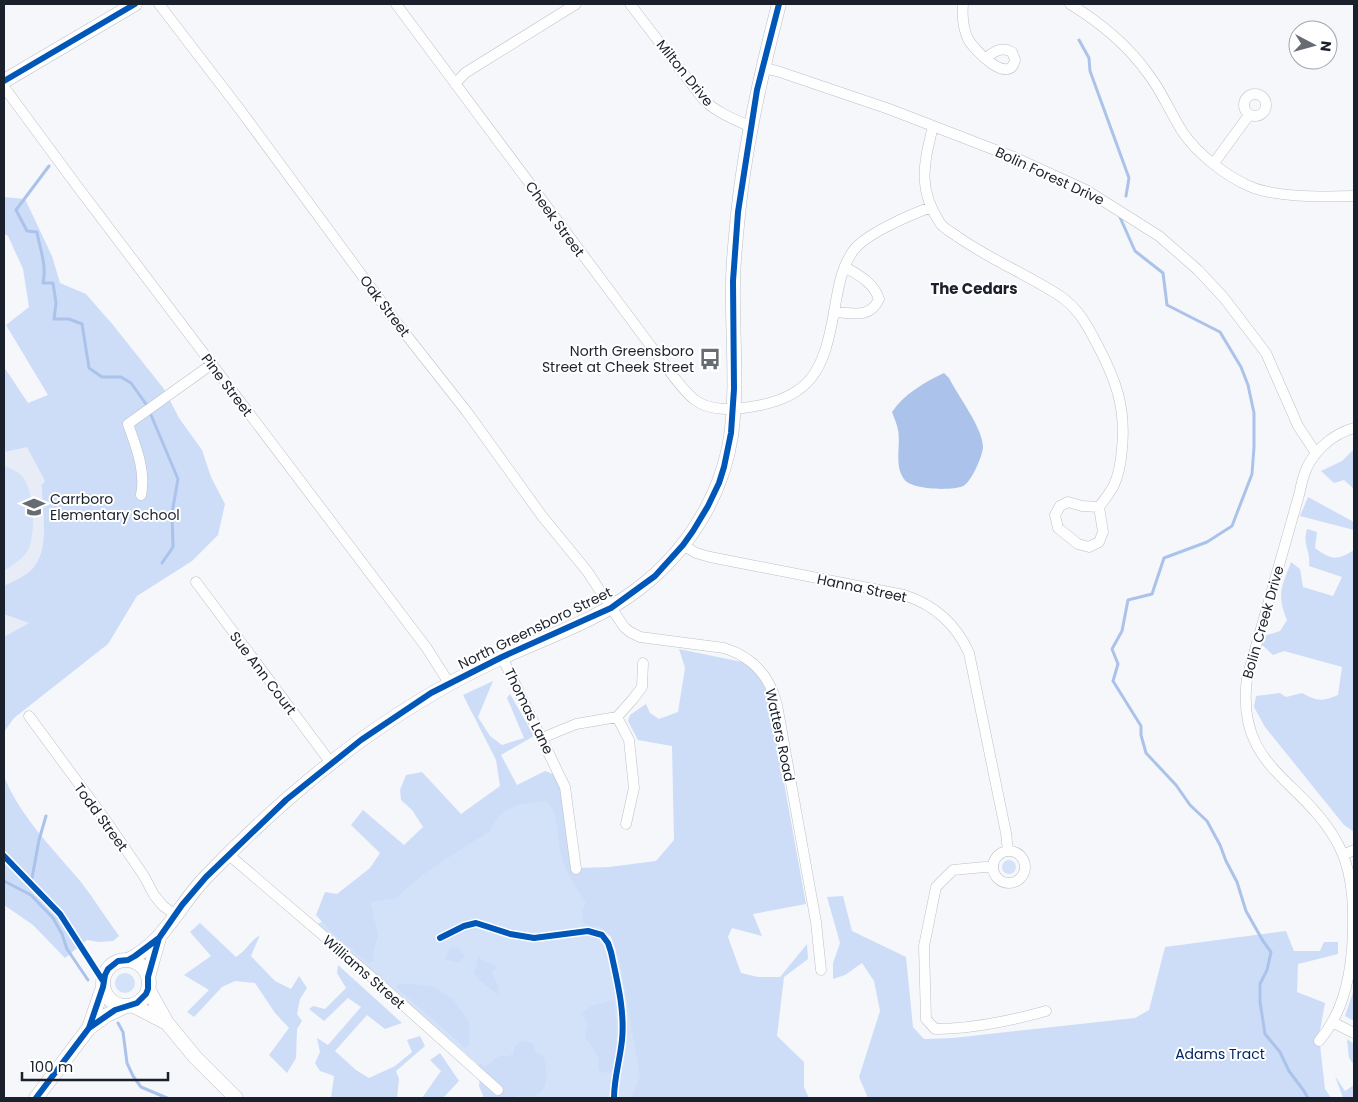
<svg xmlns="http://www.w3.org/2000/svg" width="1358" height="1102" font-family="Poppins,sans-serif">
	<rect width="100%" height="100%" fill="#f5f7fb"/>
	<!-- built -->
	<path fill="#e7ecf6" d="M4 422 18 423 108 590 4 699Z"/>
	<!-- green -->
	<path fill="#d3e2f9" d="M4 466C9 468 17 471 21 475 35 488 36 535 28 550 23 559 12 565 4 571Z
		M554 782 569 871 607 931 614 950 711 953 769 1098H497L506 1089 368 967 318 924 424 846Z
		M1002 867a7 7 0 1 1 14 0a7 7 0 1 1-14 0Z
		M115 983a10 10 0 1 1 20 0a10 10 0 1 1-20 0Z"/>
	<!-- forest -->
	<path fill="#cdddf8" d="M4 197 25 199 52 256 60 283 86 294 113 325 164 389 179 418 202 450 211 477 225 504 218 535 192 561 137 596 108 644 14 718 4 732V637L29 623 4 614V586C12 582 21 578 28 573 52 554 42 514 42 487L41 486 45 481 27 447 4 452V367L28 403 48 395 6 325 29 307 23 269 8 236 4 234Z
		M1354 449V489L1344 480 1334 483 1321 471 1342 461Z
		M1308 497 1354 522V530L1300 516Z
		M1307 529 1317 532 1315 548C1331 560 1337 561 1354 550V832L1344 825 1265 727 1254 707 1256 696 1280 693 1286 697 1302 693C1317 701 1322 702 1338 695L1342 667 1284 651 1273 655 1261 644 1264 636 1280 631 1287 620C1276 594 1282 587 1291 562L1300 569 1303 587 1333 596 1342 577 1309 566C1311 549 1302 547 1307 529Z
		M679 649 747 663 765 678 806 904 753 914 762 936 732 928 728 937 741 973 758 977H780L807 944 808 959 784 977 777 1036 804 1062V1087L809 1098H631L640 1077 620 962 611 937 603 929 598 926 591 927 583 922 582 912 586 902C576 887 566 874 562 857 556 839 560 816 547 801 520 804 502 804 490 831 469 845 409 880 398 898L371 902 378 936 373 954 374 961 368 963 331 932 316 915 325 892 337 894 370 868 380 853 351 825 363 810 404 845 423 827 412 810 401 800 400 790 406 775 422 772 461 814 500 786 496 760 463 695 493 681 478 717 490 736 502 745 524 738 507 698 510 694 534 736 501 755 517 785 545 771 553 774 563 790 577 868 609 867 656 861 674 840 672 746 638 740 628 721 630 715 646 704 650 713 659 719 678 712 685 668Z
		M4 776C19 815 54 850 81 882 94 899 106 918 119 936L113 941 99 942 87 940 65 958 33 925 4 905Z
		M843 896 852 931 906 957 913 1027 924 1039 953 1038 1135 1018 1149 1010 1165 947 1286 931 1294 951H1320L1324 942H1338V954L1298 964 1297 992 1325 1003 1319 1036 1325 1089 1331 1098H868L859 1077 880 1011 874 981 862 963 845 975 833 979V963L840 943 827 897Z
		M200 923 236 957C246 951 250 941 260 935L251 956 275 981 291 989 299 976 307 988 300 999 297 1014 302 1021 297 1029 296 1058 287 1073 269 1055 289 1028 275 1013 255 983 235 981 222 987 194 1017 187 1012 209 990 184 975 211 956 190 932Z
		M450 947C460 948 459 947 465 956L458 963 445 959Z
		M479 957 482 960 496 966V969L492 972 498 986 499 994C493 992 477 979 473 973L477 966V961Z
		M338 965 402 1023 385 1029 367 1015 335 1051 356 1070 369 1078 395 1066 412 1052 407 1040 420 1036 425 1046 396 1071 399 1079 397 1098H331L334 1076 320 1071 315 1063 320 1052 317 1038 328 1045 361 1007 348 998 324 1021 309 1009 313 1006 325 1009 346 988 337 973Z
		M398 984H413L434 987 453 999 469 1022V1046L465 1048 396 987Z
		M1354 989V1021L1345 1016Z
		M614 1000C617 1025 618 1046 614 1070L610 1073 600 1072 598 1068 599 1059 585 1036 588 1024 582 1013 591 1006Z
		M1347 1039 1354 1044V1065L1349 1058Z
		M521 1041 534 1044 535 1052 544 1057C550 1083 546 1102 516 1095V1098H484L479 1086 481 1071 478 1065 481 1063 484 1067 501 1055 506 1057 513 1054 515 1046Z
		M440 1053 459 1081 443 1098H422L441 1071 430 1060Z
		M1335 1076 1345 1091 1354 1085V1098H1343Z"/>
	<!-- water -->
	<path fill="#abc3ea" d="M944 373 949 378C958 396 983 428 983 447 983 455 971 483 963 486 952 491 911 490 904 479 894 465 901 446 898 430 897 424 894 418 892 412 904 394 925 382 944 373Z"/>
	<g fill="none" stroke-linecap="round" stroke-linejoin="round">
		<!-- stream -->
		<path stroke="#abc3ea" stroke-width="3" d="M1079 40 1089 58 1090 71 1129 178 1126 196
			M49 166 16 210 27 231 37 232C40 250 47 265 43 283H53L56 303 54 319H69L82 324 89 368 102 377H121L131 383 146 404
			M1119 215 1135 251 1163 273 1167 305 1220 332 1241 367 1248 385 1254 413V447L1252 474 1232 526 1207 542 1164 558 1152 594 1128 600 1122 631 1112 649 1118 664 1113 681 1141 726V735L1146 753 1176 785 1190 805 1207 821 1220 845 1226 861 1237 882 1246 911 1263 941 1271 952 1267 970 1260 984V1002L1265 1034 1280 1052 1289 1071 1304 1091 1308 1098
			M151 415 178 479 172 513 173 547 162 563
			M32 878 39 840 46 816
			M4 881 31 895 53 918 62 934 67 949 88 980
			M118 1023 123 1032 127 1063 133 1076 141 1087 167 1098"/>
		<!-- street casing -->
		<g stroke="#bcc0c7" stroke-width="11">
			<path id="street" d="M159 4 241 111 400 327 467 412 542 516 587 571 624 627 630 632 640 637 724 648C753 657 770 676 777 705L816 922 821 970
				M396 4 659 357C669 370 682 390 695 400 709 411 734 410 750 407 812 398 824 369 834 312 838 291 840 270 853 251 865 234 910 215 931 207
				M630 4 703 99C717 113 734 119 751 127
				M963 4C962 15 963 28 968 39 974 50 1009 86 1015 60L1012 52C1001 46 994 52 986 58
				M1070 4C1101 23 1128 45 1149 75 1163 93 1171 115 1184 134 1198 154 1226 176 1249 186 1275 198 1325 197 1354 196
				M763 68 777 71 889 109 1016 158 1086 190 1159 236 1198 270 1224 298 1266 353 1298 426 1316 453
				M455 84 465 73 576 4
				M4 87 77 186 426 647 449 683
				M1244 105a11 11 0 1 1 22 0a11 11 0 1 1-22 0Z
				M933 126C924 164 917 188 940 223 944 229 953 233 958 237 991 260 1028 275 1060 296 1078 308 1087 325 1097 344 1116 380 1126 407 1122 449 1121 461 1119 474 1114 485 1110 493 1104 500 1099 507L1103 532 1099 542 1089 547 1078 544 1058 528 1055 515 1060 506 1068 502 1082 506 1099 507
				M1214 163 1249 115
				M834 312C853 313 870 319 879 299 873 282 860 276 845 267
				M141 495C146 471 136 447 128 424L212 364
				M683 545 696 553 710 557 904 595C935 605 956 624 969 653L1006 833 1008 851
				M196 582 331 763
				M502 657 565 787 576 869
				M29 716 107 822 144 876 154 895 163 906 176 915
				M617 717 633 699 642 687 643 663
				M542 738 576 724 617 717 629 740 634 788 626 824
				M993 867a16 16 0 1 1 32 0a16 16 0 1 1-32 0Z
				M229 855 374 979 498 1090
				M1343 855 1354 850
				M993 868 985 867 953 870 936 887 924 946 926 1019 935 1029C973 1029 1010 1021 1046 1011
				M1332 1022 1354 1033
				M1319 1041C1341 1015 1349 984 1352 950 1354 917 1355 877 1339 846 1304 778 1235 770 1247 678L1297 502C1300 493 1301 484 1304 475 1311 453 1332 434 1354 428"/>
		</g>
		<!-- secondary casing -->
		<g stroke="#bcc0c7" stroke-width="15">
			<path id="secondary" d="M4 81 135 4
				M128 960C165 942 178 906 205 878 253 828 305 781 361 740 406 708 453 679 503 657 549 636 598 620 638 589 687 552 722 496 731 436 738 386 732 334 733 284 733 261 736 237 738 215 745 143 761 73 779 4
				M103 983a23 23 0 1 1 46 0a23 23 0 1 1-46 0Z
				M148 977 159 938
				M148 989 167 1023 195 1057 236 1098
				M132 1005 167 1023
				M89 1028 107 1015 126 1006
				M36 1098 89 1028 103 987"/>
		</g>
		<!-- street -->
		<use href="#street" stroke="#fefefe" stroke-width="10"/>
		<!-- secondary -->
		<use href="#secondary" stroke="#fefefe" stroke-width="14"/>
		<!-- cycleway casing -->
		<g stroke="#fff" stroke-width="9">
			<path id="cycleway" d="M4 81 135 4
				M4 856 60 914 103 981
				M440 938 464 926 476 923 510 934 534 938 588 931 602 935 608 943 611 952C617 980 625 1011 622 1040 620 1060 614 1078 614 1098
				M89 1028 115 1010 137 1003 146 994 148 989V977L159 938
				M36 1098 89 1028 103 987 105 975 108 969 118 961 128 960 135 956 159 938 182 905 206 877 286 800 361 740 431 693 502 657 611 608 655 576 683 545 693 531 708 506 719 483 724 467 731 433 734 389 733 281 738 212 757 90 779 4"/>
		</g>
		<!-- cycleway -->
		<use href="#cycleway" stroke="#0057b8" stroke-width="6"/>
	</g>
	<!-- icons -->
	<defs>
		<g id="bus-bare" transform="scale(1.725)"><path d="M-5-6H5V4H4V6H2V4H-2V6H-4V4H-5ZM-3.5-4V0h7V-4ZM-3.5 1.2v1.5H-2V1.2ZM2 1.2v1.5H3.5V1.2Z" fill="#676c74" stroke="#fff" stroke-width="2.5" paint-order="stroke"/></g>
		<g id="school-bare" transform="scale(1.725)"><path d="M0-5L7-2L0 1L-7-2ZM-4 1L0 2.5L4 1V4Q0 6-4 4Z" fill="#676c74" stroke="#fff" stroke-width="2.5" paint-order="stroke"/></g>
	</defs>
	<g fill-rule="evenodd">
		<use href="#bus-bare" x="710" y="359"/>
		<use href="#school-bare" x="34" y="507"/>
	</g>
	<g text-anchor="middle" stroke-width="4" stroke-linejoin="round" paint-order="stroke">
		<!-- street labels -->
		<g font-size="14" fill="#1b212c" stroke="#fff">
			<text transform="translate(685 73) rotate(51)" y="5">Milton Drive</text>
			<text transform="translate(1050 176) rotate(25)" y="5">Bolin Forest Drive</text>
			<text transform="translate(555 219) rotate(54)" y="5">Cheek Street</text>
			<text transform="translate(385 306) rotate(53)" y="5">Oak Street</text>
			<text transform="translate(227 385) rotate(53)" y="5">Pine Street</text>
			<text transform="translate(862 588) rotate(12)" y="5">Hanna Street</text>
			<text transform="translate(1263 622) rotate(-74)" y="5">Bolin Creek Drive</text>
			<text transform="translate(535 628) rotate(-26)" y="5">North Greensboro Street</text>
			<text transform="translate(263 673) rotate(53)" y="5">Sue Ann Court</text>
			<text transform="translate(529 711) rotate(64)" y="5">Thomas Lane</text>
			<text transform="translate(780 735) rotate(78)" y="5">Watters Road</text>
			<text transform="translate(101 817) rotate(54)" y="5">Todd Street</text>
			<text transform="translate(364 972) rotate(41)" y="5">Williams Street</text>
		</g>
		<!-- poi labels -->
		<g font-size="14" fill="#1b212c" stroke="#fff" text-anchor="end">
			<text x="694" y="356">North Greensboro<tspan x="694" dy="16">Street at Cheek Street</tspan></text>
			<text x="50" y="504" text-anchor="start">Carrboro<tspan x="50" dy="16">Elementary School</tspan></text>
		</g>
		<!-- park labels -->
		<g font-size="14" fill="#002563" stroke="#fff">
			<text x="1220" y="1059">Adams Tract</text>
		</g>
		<!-- neighbourhood labels -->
		<g font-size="15" font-weight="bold" fill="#1b212c" stroke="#fff">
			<text x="974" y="294">The Cedars</text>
		</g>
	</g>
	<!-- border -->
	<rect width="1358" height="1102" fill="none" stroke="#1b212c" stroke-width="10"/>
	<!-- north arrow -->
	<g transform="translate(1313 45) rotate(96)"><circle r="24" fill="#ffffff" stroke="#a4a6ab"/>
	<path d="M0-4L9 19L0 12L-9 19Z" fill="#676c74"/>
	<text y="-8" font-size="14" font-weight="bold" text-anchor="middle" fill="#1b212c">N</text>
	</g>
	<!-- scale -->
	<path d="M22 1072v8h146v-8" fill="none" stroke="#1b212c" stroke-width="2.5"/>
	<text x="30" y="1072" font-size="15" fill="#1b212c" stroke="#ffffff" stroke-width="4" paint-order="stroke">100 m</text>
</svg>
